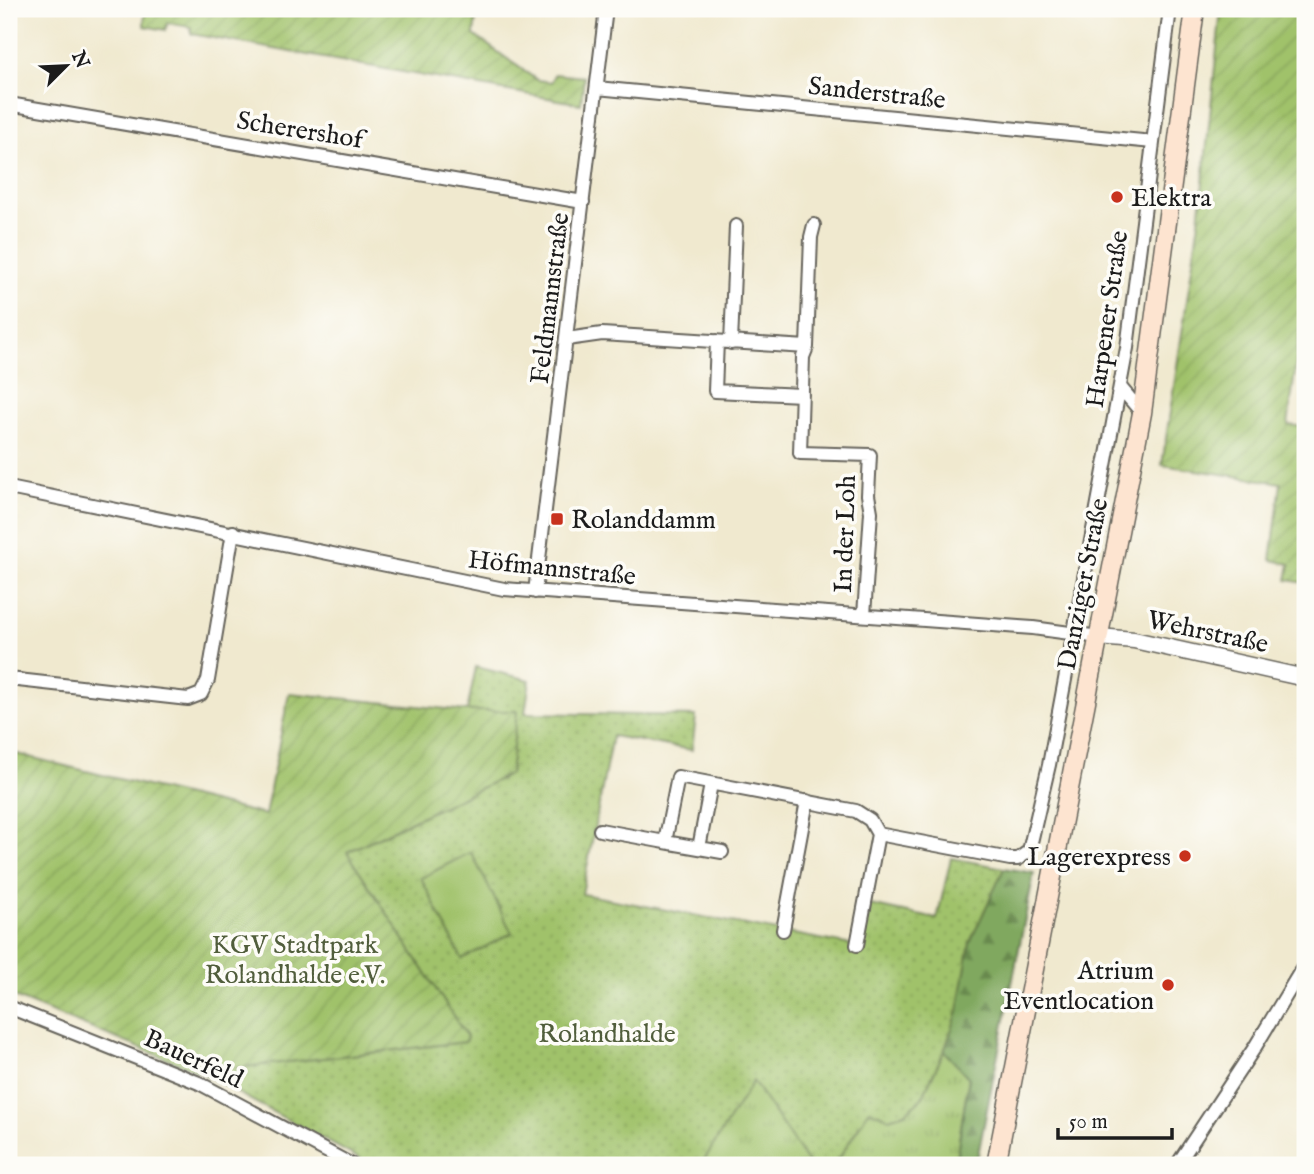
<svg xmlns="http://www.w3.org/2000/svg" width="1314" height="1174" font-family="'IM FELL English',serif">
	<defs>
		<pattern id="grass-tufts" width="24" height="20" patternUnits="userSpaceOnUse" patternTransform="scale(1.75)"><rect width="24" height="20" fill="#a0c26b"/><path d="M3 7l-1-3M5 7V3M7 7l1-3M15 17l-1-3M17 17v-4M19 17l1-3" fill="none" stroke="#89a65c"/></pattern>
		<pattern id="forest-firs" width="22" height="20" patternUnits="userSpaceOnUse" patternTransform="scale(1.75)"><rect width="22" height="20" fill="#80a85f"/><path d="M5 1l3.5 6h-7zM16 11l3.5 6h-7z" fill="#68884e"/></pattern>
		<pattern id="park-dots" width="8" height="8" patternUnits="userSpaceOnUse" patternTransform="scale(1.75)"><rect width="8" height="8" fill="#a0c26b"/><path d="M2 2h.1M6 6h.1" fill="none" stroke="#89a65c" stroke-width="1.8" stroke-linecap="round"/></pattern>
		<pattern id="garden-furrows" width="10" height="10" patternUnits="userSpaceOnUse" patternTransform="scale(1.75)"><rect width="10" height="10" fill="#a0c26b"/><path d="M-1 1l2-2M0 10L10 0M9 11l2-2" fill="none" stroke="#89a65c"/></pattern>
	</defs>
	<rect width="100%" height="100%" fill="#fdfcf7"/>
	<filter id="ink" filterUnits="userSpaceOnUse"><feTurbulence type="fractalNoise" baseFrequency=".0143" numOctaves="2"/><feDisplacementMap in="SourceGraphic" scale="14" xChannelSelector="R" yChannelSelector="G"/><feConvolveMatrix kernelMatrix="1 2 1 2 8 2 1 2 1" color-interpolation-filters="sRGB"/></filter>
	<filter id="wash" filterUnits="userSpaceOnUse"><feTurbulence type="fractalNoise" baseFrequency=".00686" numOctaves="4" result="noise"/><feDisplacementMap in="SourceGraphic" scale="28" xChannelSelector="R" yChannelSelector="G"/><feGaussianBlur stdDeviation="1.57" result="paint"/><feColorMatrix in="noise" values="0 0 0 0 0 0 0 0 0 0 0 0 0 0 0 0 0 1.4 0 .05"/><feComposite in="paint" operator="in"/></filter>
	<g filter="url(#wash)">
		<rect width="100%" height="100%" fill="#f0e9cf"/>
		<!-- grass -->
		<path fill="url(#grass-tufts)" stroke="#5e6f44" stroke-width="2" d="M944 1051 969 1077 955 1165H835L869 1110 922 1098Z
			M753 1080 809 1165H701Z"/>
		<!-- forest -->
		<path fill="url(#forest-firs)" stroke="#4e623e" stroke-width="2" d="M1004 868 1034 873 976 1165H955L969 1078 944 1051 958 1011 970 942Z"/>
		<!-- park -->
		<path fill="url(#park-dots)" stroke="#5e6f44" stroke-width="2" d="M476 667 530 680 525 713 696 716 692 750 612 736 582 894 862 947 870 905 937 919 951 858 1004 868 970 942 958 1011 944 1051 922 1098 905 1113 889 1118 869 1110 835 1165H809L753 1081 701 1165H371L199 1072 465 1042 467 1037 347 852 510 774 516 711H467Z"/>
		<!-- garden -->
		<path fill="url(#garden-furrows)" stroke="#5e6f44" stroke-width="2" d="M145 9H477L474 35 537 80 552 82 554 74 584 77 581 104 191 34V27L167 23 166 30 144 26Z
			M1221 9H1305V294L1288 425 1305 427V583L1287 580 1290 564 1271 560 1281 483 1162 465 1199 221Z
			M289 693 467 711H517L510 774 347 852 467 1037 465 1042 199 1072 9 995V752L265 815Z"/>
		<!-- pitch -->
		<path fill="#a0c26b" stroke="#5e6f44" stroke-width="2" d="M471 852 512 933 462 959 421 878Z"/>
	</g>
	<g filter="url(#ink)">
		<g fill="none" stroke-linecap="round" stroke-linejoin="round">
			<!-- minor casing -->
			<g stroke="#66645b" stroke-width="16">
				<path id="minor" d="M597 88 1153 142
					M9 104 583 202
					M567 339 602 334 807 347 803 357 800 453 870 455 868 495 871 512 864 615
					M717 341 715 391 802 395
					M731 343 736 226
					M807 347 811 237 814 225
					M1120 387 1142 413
					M9 488 504 589 1033 628 1099 637
					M535 592 606 9
					M9 679 188 699 201 694 208 680 233 532
					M600 830 665 842
					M699 848 711 784
					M722 852 665 842 678 777 856 811 870 820 878 834 1010 859H1018L1029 851 1049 765 1127 348 1170 9
					M783 930 807 801
					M857 945 878 834
					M9 1007 199 1083 352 1165
					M1177 1165 1255 1047 1305 964"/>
			</g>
			<!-- tertiary casing -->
			<g stroke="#66645b" stroke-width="19">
				<path id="tertiary" d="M1099 637 1134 640 1305 678"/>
			</g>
			<!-- secondary casing -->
			<g stroke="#66645b" stroke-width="21">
				<path id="secondary" d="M996 1165 1142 413 1195 9"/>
			</g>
			<!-- minor -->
			<use href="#minor" stroke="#fff" stroke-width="12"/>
			<!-- tertiary -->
			<use href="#tertiary" stroke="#fff" stroke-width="16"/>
			<!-- secondary -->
			<use href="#secondary" stroke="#fde4d0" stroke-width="18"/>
		</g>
	</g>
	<!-- markers -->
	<g fill="#c8321e" stroke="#fdfcf7" stroke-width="2.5">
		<circle cx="1117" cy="197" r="7"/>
		<rect x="550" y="512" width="14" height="14" rx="3.5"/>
		<circle cx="1185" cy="856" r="7"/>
		<circle cx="1168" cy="985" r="7"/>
	</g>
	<g text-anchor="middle" stroke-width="7" stroke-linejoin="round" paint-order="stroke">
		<!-- street labels -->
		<g font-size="26" fill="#1c1c1c" stroke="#fdfcf7">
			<text transform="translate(877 92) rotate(6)" y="9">Sanderstraße</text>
			<text transform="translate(300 129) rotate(9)" y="9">Scherershof</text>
			<text transform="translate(549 298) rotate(-83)" y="9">Feldmannstraße</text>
			<text transform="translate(1106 319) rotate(-82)" y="9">Harpener Straße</text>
			<text transform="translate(844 534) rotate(-88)" y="9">In der Loh</text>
			<text transform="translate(552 567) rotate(6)" y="9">Höfmannstraße</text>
			<text transform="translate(1082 584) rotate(-79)" y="9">Danziger Straße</text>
			<text transform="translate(1208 631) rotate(12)" y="9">Wehrstraße</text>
			<text transform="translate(194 1058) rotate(25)" y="9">Bauerfeld</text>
		</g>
		<!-- poi labels -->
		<g font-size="26" fill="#1c1c1c" stroke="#fdfcf7" text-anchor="start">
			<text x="1131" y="206">Elektra</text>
			<text x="571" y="528">Rolanddamm</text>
			<text x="1171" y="865" text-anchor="end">Lagerexpress</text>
			<text x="1154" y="979" text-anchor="end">Atrium<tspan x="1154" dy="30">Eventlocation</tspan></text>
		</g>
		<!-- park labels -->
		<g font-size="26" fill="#515e3c" stroke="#fdfcf7">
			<text x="295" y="953">KGV Stadtpark<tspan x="295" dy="30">Rolandhalde e.V.</tspan></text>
			<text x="607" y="1042">Rolandhalde</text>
		</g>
	</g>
	<!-- margin -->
	<rect width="1314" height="1174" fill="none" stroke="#fdfcf7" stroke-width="35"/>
	<!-- north arrow -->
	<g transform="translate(66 66) rotate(66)" stroke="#fdfcf7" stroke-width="5" paint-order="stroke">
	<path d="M0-5L12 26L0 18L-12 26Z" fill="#1c1c1c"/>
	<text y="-10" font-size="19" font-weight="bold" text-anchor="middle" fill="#1c1c1c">N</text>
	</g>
	<!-- scale -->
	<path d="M1058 1128v10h114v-10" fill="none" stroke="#1c1c1c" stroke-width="3.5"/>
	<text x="1069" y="1128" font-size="21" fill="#1c1c1c" stroke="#fdfcf7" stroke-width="5" paint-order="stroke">50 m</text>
</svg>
